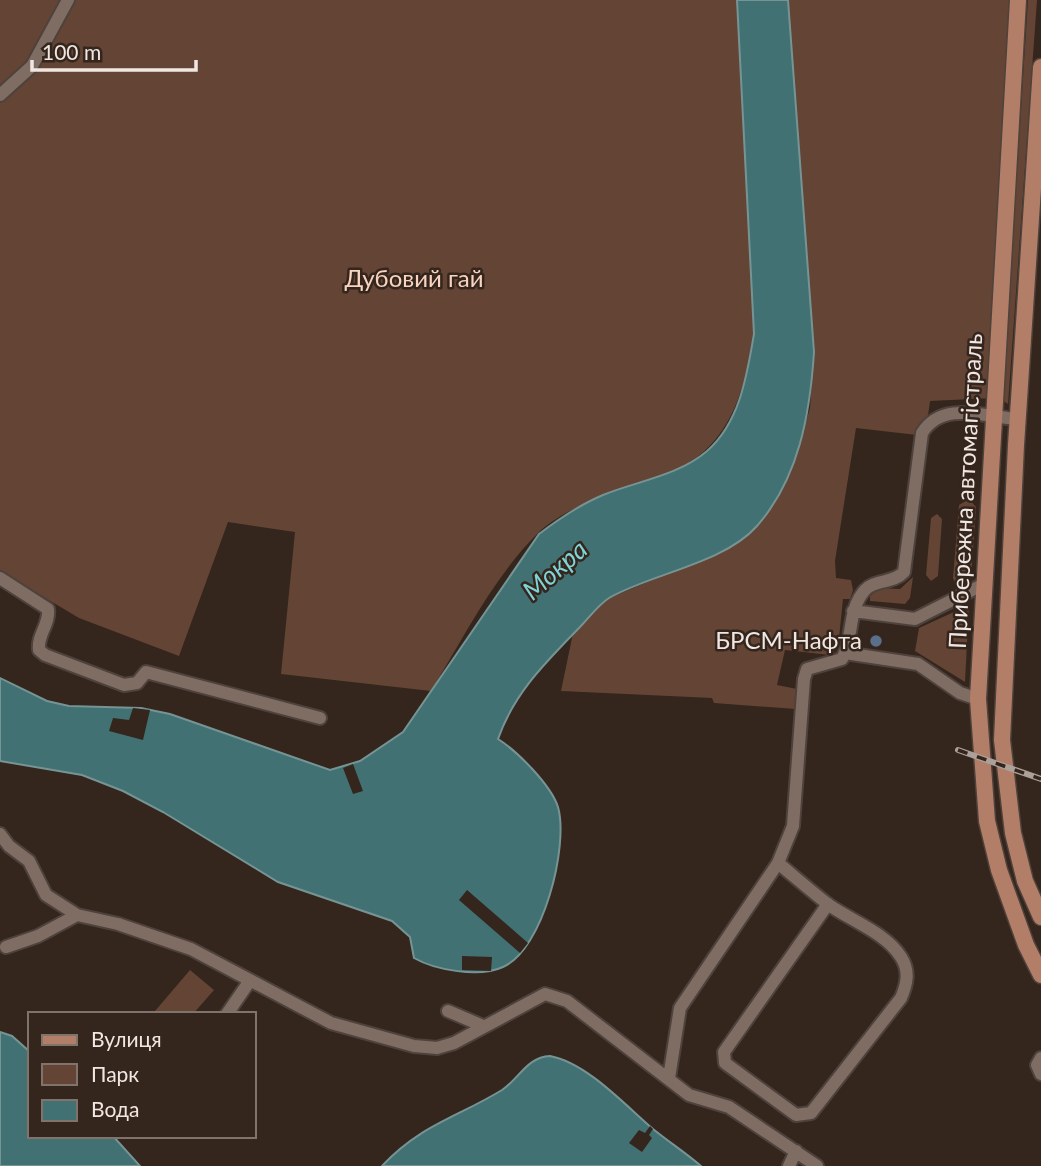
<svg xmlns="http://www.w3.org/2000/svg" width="1041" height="1166" font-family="Lato,sans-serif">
	<rect width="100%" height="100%" fill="#34251d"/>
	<!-- green -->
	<path fill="#644434" d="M0 0H737L754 334C745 389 731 445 675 470 649 481 620 487 594 499 576 508 555 517 539 532 494 576 464 637 431 691L281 674 295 532 228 522 179 656 79 618 0 571Z
		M788 0H1018L993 398 930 401 928 416 917 435 856 428 835 561 836 578 851 580 853 590 850 599H843L838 648 830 655 785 650 777 685 797 689 796 709 714 703 712 698 561 691 573 633 607 599 730 547 756 527 790 474 810 408 814 352Z
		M1028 0H1037L1008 404 1002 400Z
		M969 499 976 507 971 579 968 586 962 589 956 585 953 578 959 505Z
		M937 514 942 519 938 576 931 581 926 575 931 518Z
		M913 577 910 598 905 604 870 601V596L880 588 900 589Z
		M969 605 965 682 915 651 919 628Z
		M190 970 214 990 193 1014H158L155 1011Z"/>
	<!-- water -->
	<path fill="#417173" stroke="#769494" stroke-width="2" d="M737 0H788L814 352C810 414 799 478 757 526 723 564 653 573 609 598 598 605 588 619 579 628 546 662 514 693 498 739 517 751 551 785 558 807 569 846 543 950 503 967 479 978 435 970 414 958L410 937 392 921 278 882 163 812 123 791 82 775 0 761V678L47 701 69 706 141 708 170 714 330 770 360 761 403 732 539 534C560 518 579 505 603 495 637 481 678 476 707 451 740 422 747 375 754 334Z
		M0 1032 12 1036 30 1052V1136H113L140 1166H0Z
		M550 1056C587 1063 625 1105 653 1129 669 1142 686 1153 701 1166H382C420 1125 458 1117 502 1090 519 1079 527 1057 550 1056Z"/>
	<!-- pier -->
	<path fill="#34251d" d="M133 708 150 710 143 740 109 731 113 718 129 720Z
		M353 764 363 791 353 794 343 768Z
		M467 890 528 943 520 953 459 900Z
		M462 956 492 957 491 971 462 970Z
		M650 1126 653 1129 649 1135 652 1138 642 1152 629 1143 639 1130 645 1133Z"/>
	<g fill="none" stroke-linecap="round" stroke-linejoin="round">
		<!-- minor casing -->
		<g stroke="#4e423c" stroke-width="16">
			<path id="minor" d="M0 95 32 66 68 0
				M0 578 48 609C50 624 37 635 39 650L45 655 124 685 137 683 146 672 320 718
				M853 611 915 619 982 585
				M845 653 918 664 960 693 978 699
				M0 834 9 846 29 861 46 895 77 915
				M778 863C795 877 812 892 829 905 852 921 886 933 901 957 910 971 907 984 901 998L811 1113 796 1115 725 1063 724 1052 828 904
				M6 947 38 936 77 915 118 924 191 949 331 1023 414 1046 437 1048 454 1043 545 994 567 1001 689 1095 729 1107 817 1166
				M448 1011 483 1026
				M227 1014 249 982
				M1041 1058 1037 1065 1041 1074
				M669 1078 680 1008 778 863 793 826 804 679 807 669 842 659C854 638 847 610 865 590 875 579 893 584 904 572L922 433C943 399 987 418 1019 419
				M789 1166 796 1151"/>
		</g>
		<!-- major casing -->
		<g stroke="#4e423c" stroke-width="19">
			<path id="major" d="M1018 0 978 699 987 821 999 870 1026 945 1041 975
				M1041 67 1016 445 1002 740 1013 833 1025 881 1041 917"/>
		</g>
		<!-- minor -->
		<use href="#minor" stroke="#7f6d64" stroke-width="12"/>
		<!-- major -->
		<use href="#major" stroke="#b37e67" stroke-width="16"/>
		<!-- rail casing -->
		<g stroke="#aca09a" stroke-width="6">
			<path id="rail" d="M958 750 1041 779"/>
		</g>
		<!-- rail -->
		<use href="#rail" stroke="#34251d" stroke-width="3.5" stroke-dasharray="10" stroke-linecap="butt"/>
	</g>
	<!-- markers -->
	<circle fill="#5c6f8a" stroke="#34251d" stroke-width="2.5" cx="876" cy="641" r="7"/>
	<g text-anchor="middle" stroke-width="5" stroke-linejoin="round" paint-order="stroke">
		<!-- park labels -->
		<g font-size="24" fill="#f8d3bf" stroke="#34251d">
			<text x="414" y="287">Дубовий гай</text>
		</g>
		<!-- street labels -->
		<g font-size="24" fill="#f1e7e2" stroke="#34251d">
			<text transform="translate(966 491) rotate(-87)" y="8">Прибережна автомагістраль</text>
		</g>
		<!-- poi labels -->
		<g font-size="24" fill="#f1e7e2" stroke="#34251d" text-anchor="end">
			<text x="862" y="649">БРСМ-Нафта</text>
		</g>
		<!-- water labels -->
		<g font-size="26" font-style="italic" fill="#7fd4d8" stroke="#34251d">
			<text transform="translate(555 570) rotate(-41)" y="9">Мокра</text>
		</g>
	</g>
	<!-- legend -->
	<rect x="28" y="1012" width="228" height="126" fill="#34251d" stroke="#80736c" stroke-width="2"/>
	<rect x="42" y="1035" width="35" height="10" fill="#b37e67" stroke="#80736c" stroke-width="2"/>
	<text x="91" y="1047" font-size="21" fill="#f1e7e2">Вулиця</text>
	<rect x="42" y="1064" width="35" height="21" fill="#644434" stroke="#80736c" stroke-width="2"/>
	<text x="91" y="1082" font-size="21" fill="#f1e7e2">Парк</text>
	<rect x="42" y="1100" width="35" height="21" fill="#417173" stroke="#80736c" stroke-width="2"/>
	<text x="91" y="1117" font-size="21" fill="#f1e7e2">Вода</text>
	<!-- scale -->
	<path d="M32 60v10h164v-10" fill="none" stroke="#f1e7e2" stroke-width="3.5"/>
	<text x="42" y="60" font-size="21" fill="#f1e7e2" stroke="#34251d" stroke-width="5" paint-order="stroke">100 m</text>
</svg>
